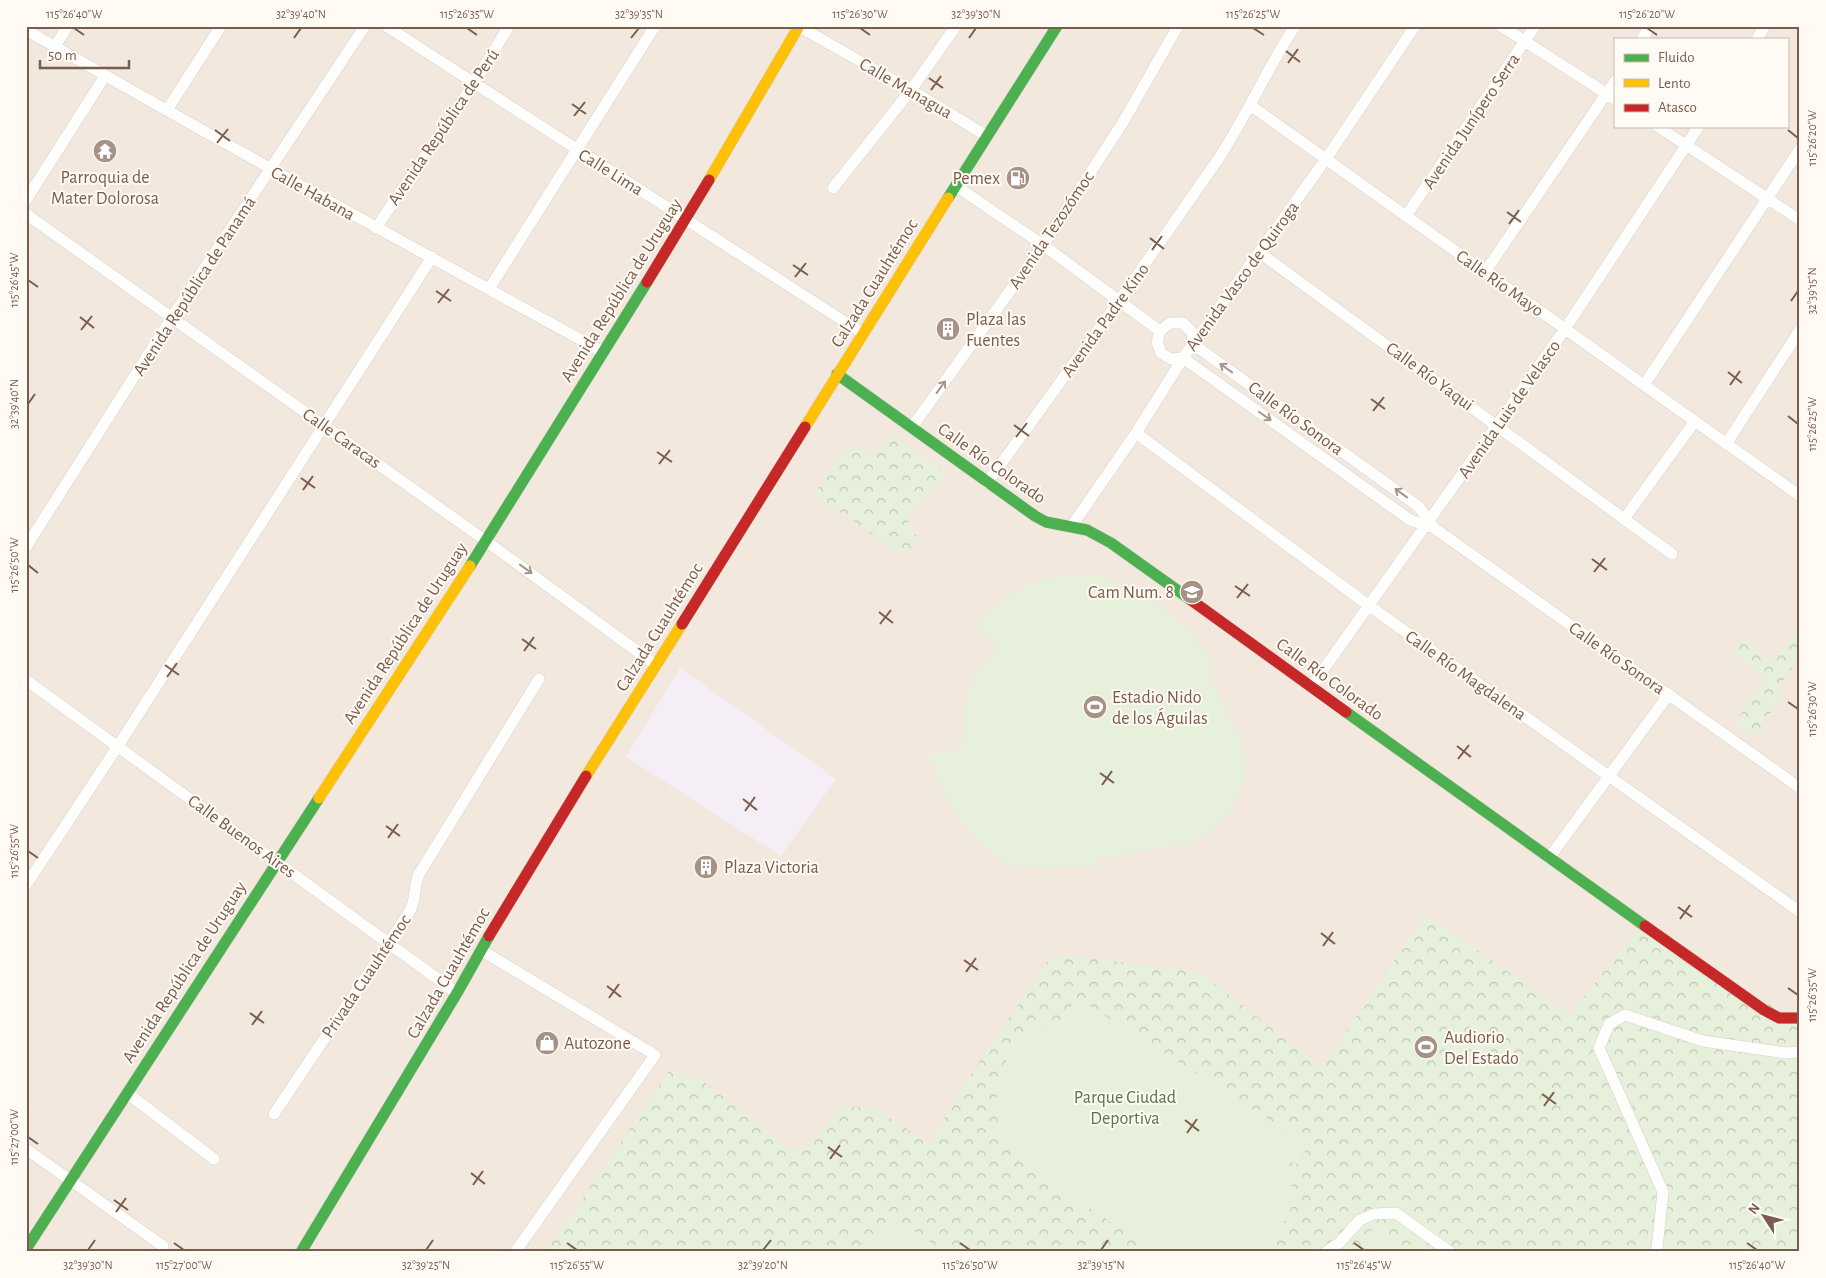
<svg xmlns="http://www.w3.org/2000/svg" width="1826" height="1278" font-family="'Alegreya Sans',sans-serif">
	<defs>
		<pattern id="forest-crowns" width="20" height="18" patternUnits="userSpaceOnUse" patternTransform="scale(1.25)"><rect width="20" height="18" fill="#e7f0db"/><path d="M2 6a3 3 0 1 1 6 0M12 15a3 3 0 1 1 6 0" fill="none" stroke="#c0c6b4"/></pattern>
	</defs>
	<rect width="100%" height="100%" fill="#f9f5f0"/>
	<!-- residential -->
	<path fill="#f2e8de" fill-rule="evenodd" d="M26 26H1800V1252H26ZM1615 39H1787V126H1615Z"/>
	<!-- education -->
	<path fill="#f6eef6" d="M680 668 836 779 781 856 626 757Z"/>
	<!-- forest -->
	<path fill="url(#forest-crowns)" d="M890 434 947 473 918 505 909 510 908 525 920 541 913 547 899 553 814 494 850 443 872 459Z
		M1800 625V656L1778 688 1784 693 1754 737 1735 723 1766 677 1731 653 1741 639 1775 661Z
		M1426 914 1570 1015 1640 925 1800 1023V1252H546L669 1071 700 1079 787 1147 805 1150 818 1136 840 1106 874 1108 929 1143 981 1059 1053 954 1198 971 1322 1067Z"/>
	<!-- pitch -->
	<path fill="#e7f0db" d="M1066 574H1098L1149 596 1182 625 1213 659 1207 668 1239 737 1245 755V774L1239 796 1230 811 1213 829 1191 843 1099 859 1096 868 1043 869 1008 865 980 844 955 814 940 786 928 755 962 748C963 730 962 710 967 693 972 675 987 660 998 647L974 624 1003 600 1029 583Z
		M1077 998 1309 1145 1296 1165 1288 1160C1290 1174 1293 1189 1292 1203 1290 1220 1270 1240 1259 1252H1157L1021 1163C1013 1152 1002 1140 999 1126 992 1097 1001 1053 1027 1035 1040 1026 1057 1023 1071 1018L1066 1014Z
		M890 1215 945 1252H865Z
		M1370 1230 1404 1252H1356Z"/>
	<g fill="none" stroke-linecap="round" stroke-linejoin="round">
		<!-- street casing -->
		<g stroke="#d7d1cb" stroke-width="12">
			<path id="street" d="M386 26 862 333
				M798 26 911 90 987 136
				M1501 26 1615 99
				M26 30C217 140 410 246 603 352
				M1642 39 1650 26
				M1757 39 1765 26
				M55 46 68 26
				M1250 105 1800 496
				M167 110 221 26
				M1657 126 1800 220
				M956 186 1043 245 1160 331
				M833 188 911 90 956 26
				M26 200 105 76
				M26 214 486 541 656 665
				M1406 216 1535 26
				M376 228 474 83 509 26
				M1260 253 1672 554
				M1485 272 1615 81
				M489 289 655 26
				M1644 385 1800 149
				M912 427 1043 245 1122 124 1178 26
				M1136 433 1368 605 1800 912
				M1726 444 1800 330
				M987 483 1119 301 1219 158C1247 115 1267 69 1295 26
				M1624 519 1695 421
				M1071 527 1136 433 1183 358 1326 159 1415 26
				M1434 528 1419 507 1193 344 1192 332 1183 323H1170L1160 331 1157 342 1161 353 1171 359 1183 358 1410 520 1434 528 1800 788
				M26 547 172 317 365 26
				M26 680 457 993
				M1311 687 1565 329 1699 126
				M1549 858 1669 694
				M26 885 118 746 432 257
				M481 950 655 1055 515 1252
				M127 1093 214 1159
				M274 1114 410 911C417 896 413 888 419 874L539 679
				M26 1149 163 1246
				M1326 1252 1339 1243 1360 1220 1374 1214 1396 1213 1450 1252
				M1655 1252 1657 1248 1663 1192 1599 1048 1609 1024 1625 1015 1703 1041 1786 1053 1800 1052"/>
		</g>
		<!-- fast casing -->
		<g stroke="#d9d2cb" stroke-width="12">
			<path id="fast" d="M948 198 1057 26
				M837 374 1035 516 1046 522 1087 530 1111 543 1191 600
				M470 566 647 282
				M1346 712 1645 926
				M26 1249 319 798
				M301 1252 457 993 489 936"/>
		</g>
		<!-- slow casing -->
		<g stroke="#d9d2cb" stroke-width="12">
			<path id="slow" d="M709 180 799 26
				M805 427 948 198
				M586 776 682 624
				M319 798 470 566"/>
		</g>
		<!-- jam casing -->
		<g stroke="#d9d2cb" stroke-width="12">
			<path id="jam" d="M647 282 709 180
				M1191 600 1346 712
				M682 624 805 427
				M1645 926 1764 1010 1779 1018H1800
				M489 936 586 776"/>
		</g>
		<!-- street -->
		<use href="#street" stroke="#fefefd" stroke-width="11"/>
		<!-- fast -->
		<use href="#fast" stroke="#4caf50" stroke-width="11"/>
		<!-- slow -->
		<use href="#slow" stroke="#ffc107" stroke-width="11"/>
		<!-- jam -->
		<use href="#jam" stroke="#c62828" stroke-width="11"/>
	</g>
	<!-- one-way arrows -->
	<defs><path id="oneway-shaft" d="M-6 0H5M1.5-3L5.5 0L1.5 3" fill="none" stroke-width="1.6" stroke-linecap="round" stroke-linejoin="round" transform="scale(1.25)"/></defs>
	<g stroke="#a8958b">
		<use href="#oneway-shaft" transform="translate(1226 368) rotate(-144)"/>
		<use href="#oneway-shaft" transform="translate(941 387) rotate(-54)"/>
		<use href="#oneway-shaft" transform="translate(1265 416) rotate(35)"/>
		<use href="#oneway-shaft" transform="translate(1401 493) rotate(-144)"/>
		<use href="#oneway-shaft" transform="translate(526 569) rotate(36)"/>
	</g>
	<!-- ticks -->
	<path fill="none" stroke="#7a5c4d" stroke-width="2" d="M74 28 84 35M467 28 477 35M860 28 870 35M1253 28 1264 35M1647 28 1657 35M294 38 301 28M631 38 639 28M969 38 976 28M1286 51 1300 62M1288 63 1298 49M929 78 943 88M931 90 941 76M572 104 586 114M574 116 585 102M215 130 230 141M1788 130 1798 138M217 143 228 129M1507 212 1521 222M1509 224 1519 210M1150 238 1164 249M1152 250 1162 236M793 265 808 275M795 277 806 263M28 280 38 287M436 291 451 301M1791 301 1798 291M438 303 449 289M80 317 94 328M81 330 92 316M1728 372 1742 383M1730 385 1740 371M1371 399 1385 409M28 404 35 394M1373 411 1384 397M1788 416 1798 424M1014 425 1029 436M1016 437 1027 423M657 452 672 462M659 464 670 450M301 478 315 488M303 490 313 476M1592 559 1607 570M28 565 38 573M1594 572 1605 558M1235 586 1250 596M1237 598 1248 584M879 612 893 623M880 624 891 610M522 639 536 649M524 651 534 637M165 665 179 675M167 677 177 663M1788 702 1798 709M1457 746 1471 757M1458 759 1469 745M1100 773 1114 783M1102 785 1112 771M743 799 757 810M745 811 755 797M386 826 400 836M388 838 398 824M28 851 38 858M1678 907 1692 917M1680 919 1690 905M1321 933 1335 944M1323 946 1333 932M964 960 978 970M966 972 976 958M607 986 621 997M1788 988 1798 995M609 998 619 984M250 1013 264 1023M252 1025 262 1011M1542 1094 1556 1104M1544 1106 1554 1092M1185 1120 1199 1131M1187 1133 1197 1119M28 1137 38 1144M828 1147 842 1157M830 1159 840 1145M471 1173 485 1184M473 1185 483 1171M114 1200 128 1210M116 1212 126 1198M174 1243 184 1250M567 1243 577 1250M960 1243 970 1250M1354 1243 1364 1250M1747 1243 1757 1250M88 1250 95 1240M426 1250 433 1240M763 1250 771 1240M1101 1250 1108 1240"/>
	<!-- icons -->
	<defs>
		<g id="temple-disc" transform="scale(1.25)"><circle r="9.5" fill="#a69286" stroke="#fffaf3"/><path d="M0-6L5-2H3V0L6.5 2.5H4V6H1.5V3h-3V6H-4V2.5H-6.5L-3 0V-2H-5Z" fill="#fff"/></g>
		<g id="fuel-disc" transform="scale(1.25)"><circle r="9.5" fill="#a69286" stroke="#fffaf3"/><path d="M-5.5-6h7V0h2V4h1.3V-2.5L3-4.5l.8-.8L6-3V5H2.5V1h-1V6h-7ZM-4.2-4.7v3.2H.2V-4.7Z" fill="#fff"/></g>
		<g id="building-disc" transform="scale(1.25)"><circle r="9.5" fill="#a69286" stroke="#fffaf3"/><path d="M-4-6H4V6H1V3H-1V6H-4ZM-2.5-4.3h1.7v1.8h-1.7ZM.8-4.3h1.7v1.8H.8ZM-2.5-1h1.7V.8h-1.7ZM.8-1h1.7V.8H.8Z" fill="#fff"/></g>
		<g id="school-disc" transform="scale(1.25)"><circle r="9.5" fill="#a69286" stroke="#fffaf3"/><path d="M0-5L7-2L0 1L-7-2ZM-4 1L0 2.5L4 1V4Q0 6-4 4Z" fill="#fff"/></g>
		<g id="stadium-disc" transform="scale(1.25)"><circle r="9.5" fill="#a69286" stroke="#fffaf3"/><path d="M0-5a6.5 5 0 1 0 0 10a6.5 5 0 1 0 0-10ZM-3.5-1.8h7v3.6h-7Z" fill="#fff"/></g>
		<g id="shop-disc" transform="scale(1.25)"><circle r="9.5" fill="#a69286" stroke="#fffaf3"/><path d="M-5-2.5h2.3a2.7 3.5 0 0 1 5.4 0H5L5.5 6h-11ZM-1.5-2.5h3a1.5 2.3 0 0 0-3 0Z" fill="#fff"/></g>
	</defs>
	<g fill-rule="evenodd">
		<use href="#temple-disc" x="105" y="151"/>
		<use href="#fuel-disc" x="1018" y="178"/>
		<use href="#building-disc" x="948" y="329"/>
		<use href="#school-disc" x="1192" y="592"/>
		<use href="#stadium-disc" x="1095" y="707"/>
		<use href="#building-disc" x="706" y="867"/>
		<use href="#shop-disc" x="547" y="1043"/>
		<use href="#stadium-disc" x="1426" y="1047"/>
	</g>
	<g text-anchor="middle" stroke-width="4" stroke-linejoin="round" paint-order="stroke">
		<!-- street labels -->
		<g font-size="18" fill="#7a5c4d" stroke="#fffaf3">
			<text transform="translate(906 88) rotate(30)" y="6">Calle Managua</text>
			<text transform="translate(1471 121) rotate(-56)" y="6">Avenida Junípero Serra</text>
			<text transform="translate(443 127) rotate(-56)" y="6">Avenida República de Perú</text>
			<text transform="translate(611 172) rotate(32)" y="6">Calle Lima</text>
			<text transform="translate(313 193) rotate(29)" y="6">Calle Habana</text>
			<text transform="translate(1051 230) rotate(-56)" y="6">Avenida Tezozómoc</text>
			<text transform="translate(1242 276) rotate(-54)" y="6">Avenida Vasco de Quiroga</text>
			<text transform="translate(874 283) rotate(-58)" y="6">Calzada Cuauhtémoc</text>
			<text transform="translate(1500 283) rotate(35)" y="6">Calle Río Mayo</text>
			<text transform="translate(194 286) rotate(-57)" y="6">Avenida República de Panamá</text>
			<text transform="translate(621 290) rotate(-58)" y="6">Avenida República de Uruguay</text>
			<text transform="translate(1105 320) rotate(-54)" y="6">Avenida Padre Kino</text>
			<text transform="translate(1430 376) rotate(36)" y="6">Calle Río Yaqui</text>
			<text transform="translate(1509 409) rotate(-55)" y="6">Avenida Luis de Velasco</text>
			<text transform="translate(1296 418) rotate(36)" y="6">Calle Río Sonora</text>
			<text transform="translate(342 438) rotate(35)" y="6">Calle Caracas</text>
			<text transform="translate(992 463) rotate(35)" y="6">Calle Río Colorado</text>
			<text transform="translate(659 627) rotate(-58)" y="6">Calzada Cuauhtémoc</text>
			<text transform="translate(405 633) rotate(-57)" y="6">Avenida República de Uruguay</text>
			<text transform="translate(1617 658) rotate(35)" y="6">Calle Río Sonora</text>
			<text transform="translate(1466 675) rotate(35)" y="6">Calle Río Magdalena</text>
			<text transform="translate(1330 679) rotate(36)" y="6">Calle Río Colorado</text>
			<text transform="translate(242 836) rotate(36)" y="6">Calle Buenos Aires</text>
			<text transform="translate(184 972) rotate(-57)" y="6">Avenida República de Uruguay</text>
			<text transform="translate(448 973) rotate(-60)" y="6">Calzada Cuauhtémoc</text>
			<text transform="translate(366 976) rotate(-56)" y="6">Privada Cuauhtémoc</text>
		</g>
		<!-- poi labels -->
		<g font-size="18" fill="#7a5c4d" stroke="#fffaf3" text-anchor="start">
			<text x="105" y="183" text-anchor="middle">Parroquia de<tspan x="105" dy="21">Mater Dolorosa</tspan></text>
			<text x="1000" y="184" text-anchor="end">Pemex</text>
			<text x="966" y="325">Plaza las<tspan x="966" dy="21">Fuentes</tspan></text>
			<text x="1174" y="598" text-anchor="end">Cam Num. 8</text>
			<text x="1112" y="703">Estadio Nido<tspan x="1112" dy="21">de los Águilas</tspan></text>
			<text x="724" y="873">Plaza Victoria</text>
			<text x="1444" y="1043">Audiorio<tspan x="1444" dy="21">Del Estado</tspan></text>
			<text x="564" y="1049">Autozone</text>
		</g>
		<!-- park labels -->
		<g font-size="18" fill="#537a41" stroke="#fffaf3">
			<text x="1125" y="1103">Parque Ciudad<tspan x="1125" dy="21">Deportiva</tspan></text>
		</g>
	</g>
	<!-- border -->
	<rect width="1826" height="1278" fill="none" stroke="#fffaf3" stroke-width="55"/>
	<!-- legend -->
	<rect x="1614" y="38" width="175" height="90" fill="#fffaf3" stroke="#cabbb1"/>
	<rect x="1624" y="54" width="25" height="8" fill="#4caf50" stroke="#cabbb1"/>
	<text x="1658" y="62" font-size="15" fill="#7a5c4d">Fluido</text>
	<rect x="1624" y="79" width="25" height="8" fill="#ffc107" stroke="#cabbb1"/>
	<text x="1658" y="88" font-size="15" fill="#7a5c4d">Lento</text>
	<rect x="1624" y="104" width="25" height="8" fill="#c62828" stroke="#cabbb1"/>
	<text x="1658" y="112" font-size="15" fill="#7a5c4d">Atasco</text>
	<!-- north arrow -->
	<g transform="translate(1764 1216) rotate(306)" stroke="#fffaf3" stroke-width="4" paint-order="stroke">
	<path d="M0-4L9 19L0 12L-9 19Z" fill="#7a5c4d"/>
	<text y="-8" font-size="14" font-weight="bold" text-anchor="middle" fill="#7a5c4d">N</text>
	</g>
	<!-- scale -->
	<path d="M40 60v8h89v-8" fill="none" stroke="#7a5c4d" stroke-width="2.5"/>
	<text x="48" y="60" font-size="15" fill="#7a5c4d" stroke="#fffaf3" stroke-width="4" paint-order="stroke">50 m</text>
	<rect x="28" y="28" width="1770" height="1222" fill="none" stroke="#7a5c4d" stroke-width="2"/>
	<g font-size="12" text-anchor="middle" fill="#7a5c4d">
		<text x="74" y="18">115°26'40"W</text>
		<text x="301" y="18">32°39'40"N</text>
		<text x="467" y="18">115°26'35"W</text>
		<text x="639" y="18">32°39'35"N</text>
		<text x="860" y="18">115°26'30"W</text>
		<text x="976" y="18">32°39'30"N</text>
		<text x="1253" y="18">115°26'25"W</text>
		<text x="1647" y="18">115°26'20"W</text>
		<text transform="translate(1812 138) rotate(-90)" y="4">115°26'20"W</text>
		<text transform="translate(14 280) rotate(-90)" y="4">115°26'45"W</text>
		<text transform="translate(1812 291) rotate(-90)" y="4">32°39'15"N</text>
		<text transform="translate(14 404) rotate(-90)" y="4">32°39'40"N</text>
		<text transform="translate(1812 424) rotate(-90)" y="4">115°26'25"W</text>
		<text transform="translate(14 565) rotate(-90)" y="4">115°26'50"W</text>
		<text transform="translate(1812 709) rotate(-90)" y="4">115°26'30"W</text>
		<text transform="translate(14 851) rotate(-90)" y="4">115°26'55"W</text>
		<text transform="translate(1812 995) rotate(-90)" y="4">115°26'35"W</text>
		<text transform="translate(14 1137) rotate(-90)" y="4">115°27'00"W</text>
		<text x="88" y="1269">32°39'30"N</text>
		<text x="184" y="1269">115°27'00"W</text>
		<text x="426" y="1269">32°39'25"N</text>
		<text x="577" y="1269">115°26'55"W</text>
		<text x="763" y="1269">32°39'20"N</text>
		<text x="970" y="1269">115°26'50"W</text>
		<text x="1101" y="1269">32°39'15"N</text>
		<text x="1364" y="1269">115°26'45"W</text>
		<text x="1757" y="1269">115°26'40"W</text>
	</g>
</svg>
